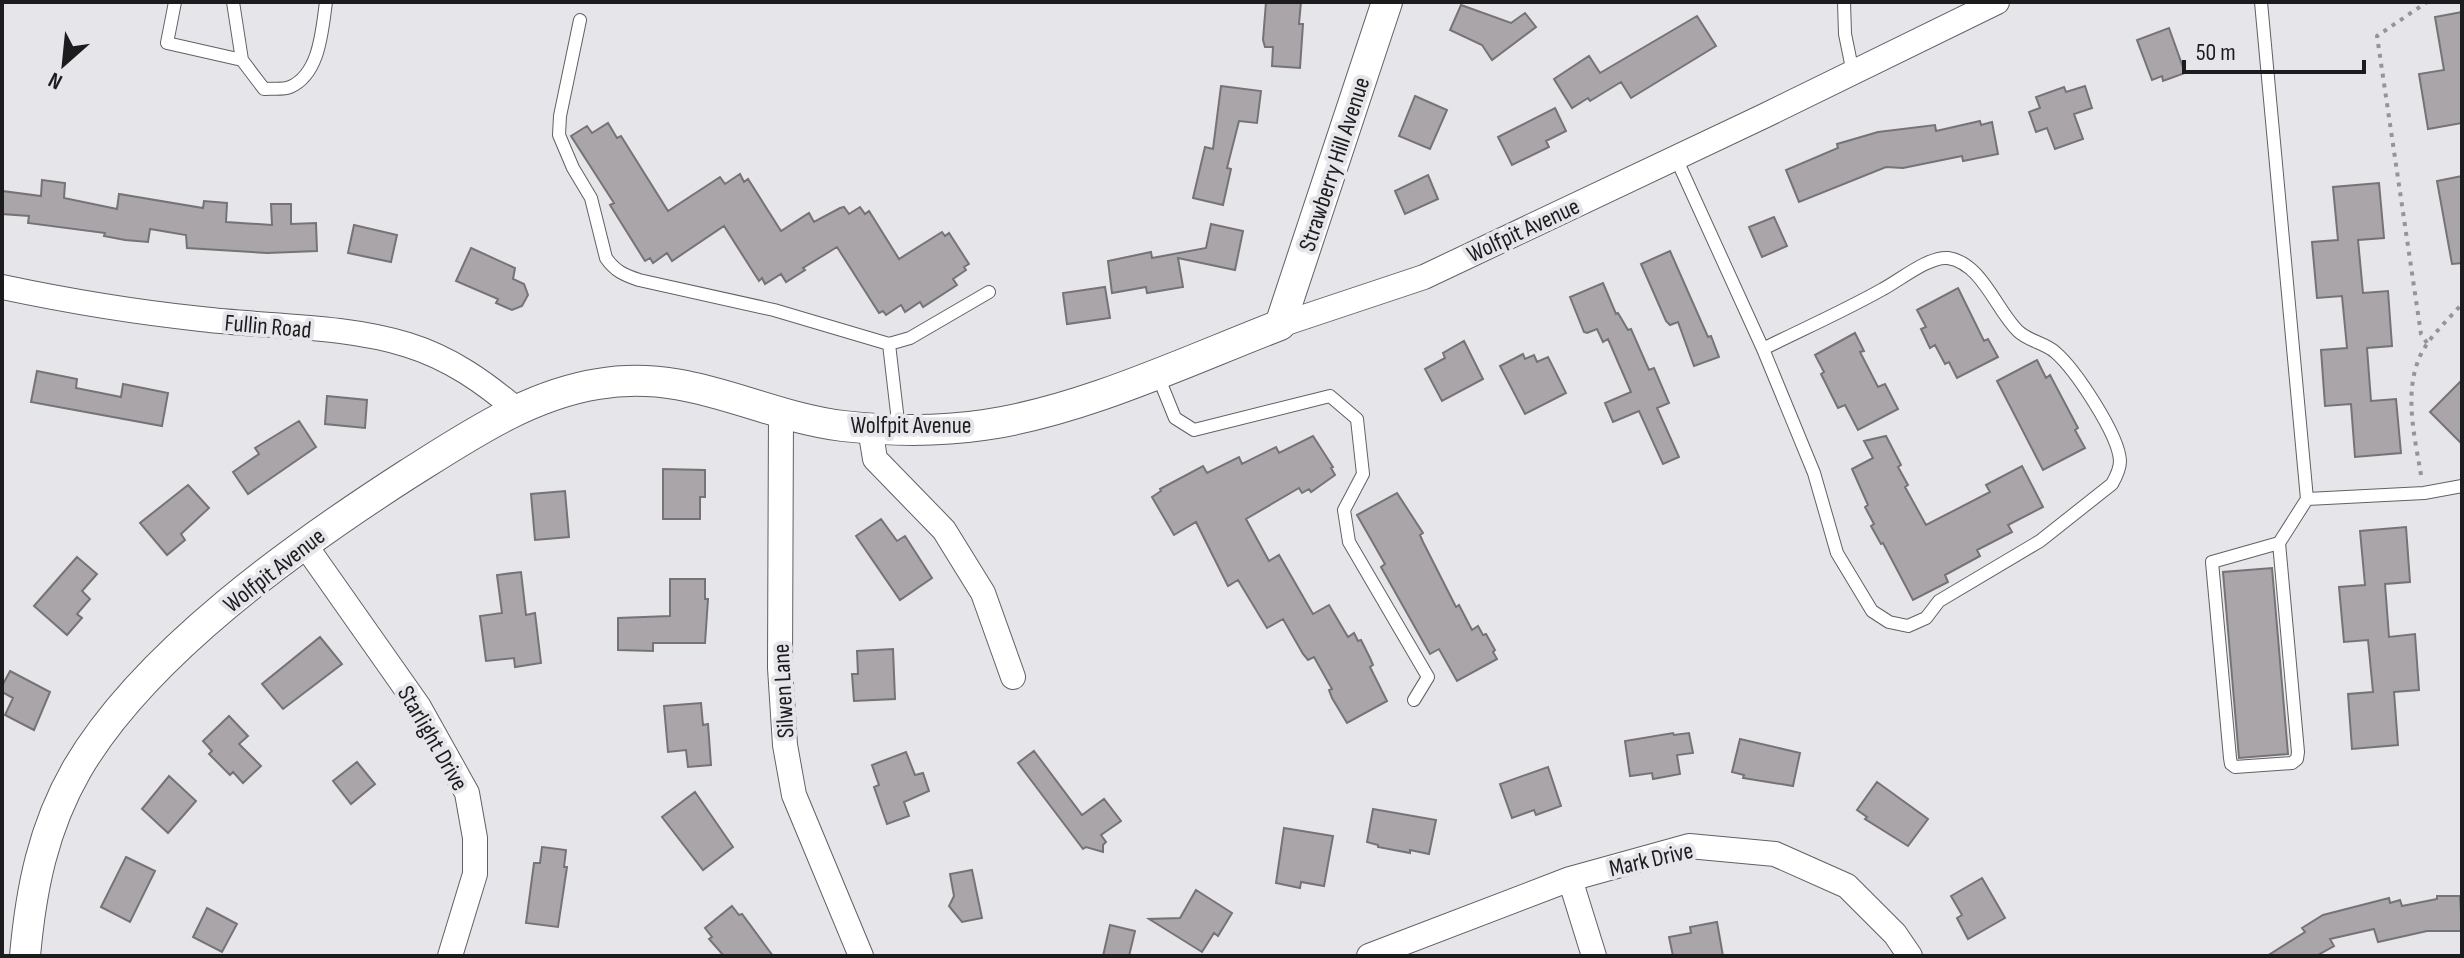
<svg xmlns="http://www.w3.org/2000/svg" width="2464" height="958" font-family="'Sofia Sans Condensed',sans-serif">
	<rect width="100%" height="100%" fill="#e6e5e9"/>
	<!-- building -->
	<path fill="#a9a5a9" stroke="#767376" stroke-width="2" d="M1266 2H1301L1299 24H1303L1300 68 1272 66 1273 47H1265L1263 40Z
		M1461 5 1511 23 1525 13 1536 27 1492 60 1482 45 1450 30Z
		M2462 12V123L2428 129 2419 74 2444 70 2435 17Z
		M1697 16 1716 46 1631 98 1621 82 1590 101 1588 98 1572 108 1554 79 1589 56 1600 73Z
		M2169 28 2185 73 2163 81 2162 76 2152 80 2137 40Z
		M1221 86 1261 91 1257 123 1239 121 1227 168 1231 169 1223 205 1193 198 1205 147 1213 149Z
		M2085 86 2092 108 2074 114 2083 139 2055 149 2047 128 2036 132 2029 112 2040 108 2036 97 2064 87 2066 92Z
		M1415 96 1447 110 1430 149 1399 136Z
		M1555 108 1566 131 1546 141 1549 147 1512 165 1498 137Z
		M1980 121 1981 125 1992 122 1998 154 1963 161 1962 156 1903 168 1886 167 1799 202 1786 170 1838 148 1837 144 1878 132 1935 125 1936 131Z
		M608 123 617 138 621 136 668 211 720 177 725 184 740 174 744 182 748 179 781 231 809 213 814 222 840 208 844 207 849 214 860 207 865 214 869 211 899 259 942 232 945 236 949 233 969 264 964 267 966 270 953 279 957 285 923 307 920 302 905 312 901 305 886 315 883 311 879 313 837 247 803 268 805 270 786 282 781 274 765 284 762 278 759 281 724 226 672 261 667 253 653 263 650 258 645 261 610 205 614 203 571 136 587 126 592 133Z
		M1428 175 1438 199 1405 214 1395 191Z
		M2462 176V263L2452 264 2437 181Z
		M42 180 65 183 64 198 117 209 119 194 203 208 204 201 227 203 226 222 272 225 271 204H291V224L316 223 317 251 267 253 187 248 186 235 150 229 148 242 125 240 104 236 105 233 28 223 29 216 2 214V191L41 196Z
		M2379 183 2384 238 2358 240 2363 293 2388 291 2392 346 2367 348 2371 401 2396 399 2401 453 2355 457 2351 404 2325 406 2321 350 2347 348 2342 296 2317 298 2312 242 2338 240 2333 187Z
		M1774 217 1787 246 1762 257 1749 227Z
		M1211 224 1243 231 1235 270 1178 258 1183 287 1147 293 1146 287 1112 293 1108 261 1151 252 1152 258 1206 248Z
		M354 225 397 235 391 262 348 253Z
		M471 248 515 268 513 279 524 284 528 295 522 306 512 310 496 303 498 299 456 281Z
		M1670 251 1708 337 1711 336 1719 357 1694 366 1678 322 1670 325 1666 321 1641 264Z
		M1603 283 1616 314 1618 313 1628 330 1631 329 1649 370 1654 368 1669 403 1657 408 1679 457 1663 464 1639 411 1613 422 1605 403 1631 392 1608 339 1603 342 1597 329 1587 333 1584 332 1570 297Z
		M1105 287 1110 318 1067 324 1063 293Z
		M1958 288 1984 341 1988 339 1998 357 1957 378 1949 362 1945 364 1935 345 1930 348 1921 329 1926 327 1917 310Z
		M1855 333 1864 351 1860 352 1878 387 1885 384 1898 409 1858 430 1845 405 1838 408 1821 374 1824 372 1815 355Z
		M1464 341 1483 379 1442 401 1425 369 1445 358 1443 353Z
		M1523 354 1525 359 1534 355 1537 362 1548 357 1566 393 1525 414 1500 366Z
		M2037 360 2046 378 2050 375 2078 428 2075 430 2085 448 2043 470 1997 381Z
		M37 371 77 379 76 388 121 397 123 384 168 393 162 426 31 402Z
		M2462 380V444L2430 412Z
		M327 396 367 400 365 428 325 424Z
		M299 421 316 447 248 494 233 472 259 454 255 448Z
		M1313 436 1333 467 1331 468 1335 475 1311 492 1309 489 1302 493 1299 488 1246 519 1269 561 1279 555 1313 614 1329 605 1348 637 1354 633 1358 641 1361 640 1370 658 1373 665 1370 667 1387 701 1347 723 1332 698 1329 690 1332 689 1314 657 1308 660 1303 654 1283 619 1267 628 1238 580 1228 586 1196 522 1174 535 1152 497 1161 491 1160 489 1203 466 1207 473 1239 457 1242 464 1276 447 1279 453Z
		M1886 436 1901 465 1898 467 1908 485 1905 487 1926 525 1990 492 1986 485 2022 466 2043 507 2008 525 2012 532 1977 550 1980 556 1945 575 1948 582 1913 600 1883 543 1881 544 1871 526 1874 524 1865 507 1868 505 1852 469 1873 458 1864 441Z
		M663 469 705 470V497H700V519H663Z
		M188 485 209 508 181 534 185 540 167 555 140 523Z
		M565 491 569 537 535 540 531 494Z
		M1397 493 1423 533 1420 535 1423 542 1456 607 1459 605 1472 630 1478 626 1483 635 1486 634 1495 650 1493 652 1497 659 1457 681 1439 649 1430 654 1381 567 1385 564 1357 515Z
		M881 519 897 541 905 536 932 578 900 600 856 536Z
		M2406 527 2410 582 2385 584 2389 637 2415 634 2419 690 2394 692 2398 745 2352 749 2348 694 2373 692 2368 640 2344 642 2339 587 2365 585 2360 531Z
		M77 557 97 574 82 591 90 599 77 614 82 618 67 635 34 606Z
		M2272 568 2288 754 2239 758 2223 572Z
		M521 572 526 615 535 613 541 663 515 667 514 658 486 661 480 616 502 613 497 575Z
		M670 579H705V599H708L705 643H653V651L618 650V618L670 616Z
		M320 637 342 664 283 709 262 684Z
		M893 649 895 699 854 701 852 674H858L857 651Z
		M10 671 50 692 34 730 5 715 13 698 2 692V686Z
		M701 703 703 725 708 724 711 765 688 767 686 750 668 752 664 706Z
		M229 716 248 736 239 744 261 766 243 783 233 772 230 775 209 754 212 751 203 741Z
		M1673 733 1674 735 1689 733 1693 753 1677 755 1680 774 1653 779 1652 773 1630 776 1625 741Z
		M1740 739 1800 753 1793 786 1743 778 1744 775 1732 772Z
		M1034 751 1082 815 1104 799 1121 821 1101 835 1106 842 1103 845V852L1086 847 1083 849 1018 763Z
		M906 752 915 775 923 773 929 791 904 802 909 816 887 824 874 787 879 785 872 765Z
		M357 762 375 784 351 804 333 781Z
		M1548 767 1561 806 1536 815 1534 810 1512 818 1500 784Z
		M169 776 196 801 168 833 142 809Z
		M1877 782 1928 819 1908 846 1865 819 1867 817 1857 810Z
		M695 792 733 847 703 870 662 817Z
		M1373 809 1436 820 1429 854 1410 850V853L1378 847V845L1367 842Z
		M1284 828 1333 836 1324 886 1301 882 1300 888 1276 883Z
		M542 847 566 850 564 867H567L558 927 526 923 534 863H540Z
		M126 857 155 871 130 922 101 907Z
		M972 870 982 918 962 922 949 906 954 896 950 874Z
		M1982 878 2005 918 1968 939 1957 918 1962 915 1951 896Z
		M1196 890 1232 913 1218 936 1214 933 1202 952 1149 919 1180 918Z
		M2437 896H2460L2462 931H2427L2378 942 2374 929 2330 939 2334 946 2316 956H2267L2305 932 2302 928 2323 915 2389 898 2390 903 2400 900 2402 906 2437 899Z
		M732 906 739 915 742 914 773 956H724L709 939 712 937 705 928Z
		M207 908 237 924 222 952 193 937Z
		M1717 922 1723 956H1673L1669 937 1691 933 1690 927Z
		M1110 925 1135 931 1129 956H1103Z"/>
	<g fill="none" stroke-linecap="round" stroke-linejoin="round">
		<!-- service casing -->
		<g stroke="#616064" stroke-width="14">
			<path id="service" d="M175 2 167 43 242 60
				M233 2 242 60 264 89C272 88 283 90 290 87 320 74 322 30 326 2
				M1844 2 1845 34 1853 73
				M2261 2 2307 499 2279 543 2298 752 2297 759 2292 763 2235 767 2231 764 2230 758 2212 562 2279 543
				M580 20 560 116 559 135 573 168 591 198 606 258C615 271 624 275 639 280L774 310 889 344 899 430
				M1676 158 1763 349 1814 473 1837 553 1872 611 1889 622 1908 626 1926 618 1939 601 2040 541 2112 484C2116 477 2120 469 2120 461 2119 435 2075 369 2055 352 2045 343 2028 341 2018 331 1996 310 1982 263 1948 258 1929 256 1900 280 1883 289 1844 311 1803 329 1763 349
				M889 344 910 338 989 292
				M1158 376 1175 418 1194 430 1330 396 1357 419 1363 474 1344 510 1349 542 1428 677 1414 700
				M2307 499 2424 493 2462 486"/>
		</g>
		<!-- minor casing -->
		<g stroke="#616064" stroke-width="26">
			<path id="minor" d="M2 287C68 301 134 312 201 319 268 327 344 325 408 345 450 358 484 382 517 410
				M1280 325 1424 277 1764 116 1997 2
				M781 412 780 668 785 745 794 795 861 956
				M870 428 875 459 944 530 983 593 1013 677
				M305 545 419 707 467 793 475 838V874L450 956
				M1570 879 1594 956
				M1369 956 1570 879 1689 846 1775 854 1847 886 1895 934 1910 956"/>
		</g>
		<!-- tertiary casing -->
		<g stroke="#616064" stroke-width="32">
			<path id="tertiary" d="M25 956C31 889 43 828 77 769 145 653 296 546 408 474 467 437 528 395 598 384 690 368 756 415 843 426 889 431 937 432 984 425 1082 411 1187 361 1280 325L1387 2"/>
		</g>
		<!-- path -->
		<path stroke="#959497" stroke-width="4" stroke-dasharray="4 6" stroke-linecap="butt" d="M2427 343 2421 334 2377 36 2427 2
			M2421 475C2414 432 2400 380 2429 341 2439 328 2451 316 2462 304"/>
		<!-- service -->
		<use href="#service" stroke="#fff" stroke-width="12"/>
		<!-- minor -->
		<use href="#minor" stroke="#fff" stroke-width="24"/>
		<!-- tertiary -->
		<use href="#tertiary" stroke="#fff" stroke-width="30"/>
	</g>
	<g text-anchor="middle" stroke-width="8" stroke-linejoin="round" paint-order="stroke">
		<!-- street labels -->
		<g font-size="24" fill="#1c1b1d" stroke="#e6e5e9">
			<text transform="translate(1334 164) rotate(-72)" y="8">Strawberry Hill Avenue</text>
			<text transform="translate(1523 230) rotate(-25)" y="8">Wolfpit Avenue</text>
			<text transform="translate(268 326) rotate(5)" y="8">Fullin Road</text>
			<text x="911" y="433">Wolfpit Avenue</text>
			<text transform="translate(274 570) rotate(-38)" y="8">Wolfpit Avenue</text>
			<text transform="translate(783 691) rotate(-93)" y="8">Silwen Lane</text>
			<text transform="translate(433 738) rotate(60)" y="8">Starlight Drive</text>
			<text transform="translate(1651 859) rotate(-13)" y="8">Mark Drive</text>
		</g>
	</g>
	<!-- border -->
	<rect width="2464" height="958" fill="none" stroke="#1c1b1d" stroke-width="8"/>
	<!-- north arrow -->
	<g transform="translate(64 64) rotate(207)" stroke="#e6e5e9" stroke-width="6" paint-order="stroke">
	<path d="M0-6L14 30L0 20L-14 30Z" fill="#1c1b1d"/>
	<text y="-12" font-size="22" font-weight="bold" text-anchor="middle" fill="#1c1b1d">N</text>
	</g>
	<!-- scale -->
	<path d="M2184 60v12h180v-12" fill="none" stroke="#1c1b1d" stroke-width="4"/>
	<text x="2196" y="60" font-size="24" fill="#1c1b1d" stroke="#e6e5e9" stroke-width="6" paint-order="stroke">50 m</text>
</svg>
